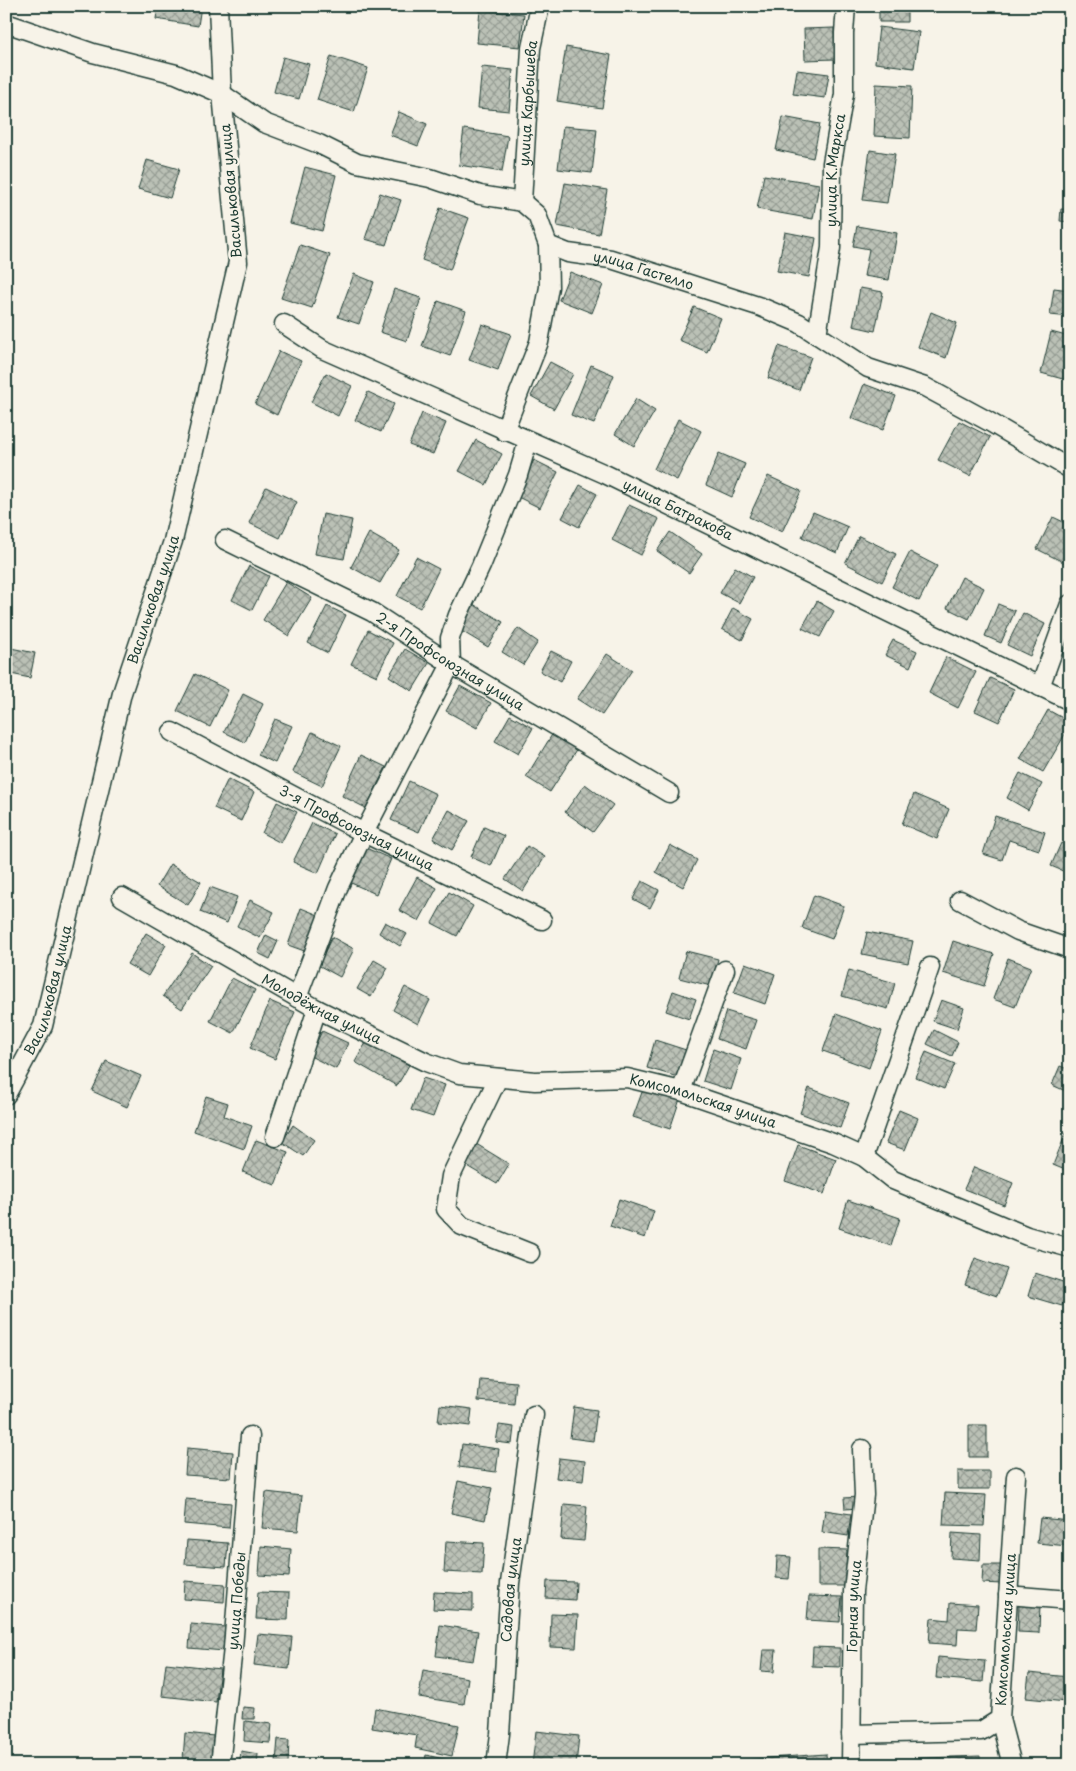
<svg xmlns="http://www.w3.org/2000/svg" width="1076" height="1771" font-family="'Playpen Sans',sans-serif">
	<defs>
		<pattern id="building-cross-hatch" width="8" height="8" patternUnits="userSpaceOnUse" patternTransform="scale(1.25)"><rect width="8" height="8" fill="#bbc1b6"/><path d="M0 0l8 8M0 8l8-8" fill="none" stroke="#979e95"/></pattern>
	</defs>
	<rect width="100%" height="100%" fill="#f7f3e8"/>
	<filter id="ink" filterUnits="userSpaceOnUse"><feTurbulence type="fractalNoise" baseFrequency=".02" numOctaves="2"/><feDisplacementMap in="SourceGraphic" scale="10" xChannelSelector="R" yChannelSelector="G"/><feConvolveMatrix kernelMatrix="1 2 1 2 8 2 1 2 1" color-interpolation-filters="sRGB"/></filter>
	<g filter="url(#ink)">
		<!-- building -->
		<path fill="url(#building-cross-hatch)" stroke="#1f3d34" d="M158 6H201L198 26 156 19Z
			M799 6H838V11L799 10Z
			M879 6H907V22H879Z
			M480 10 524 14 520 47 477 43Z
			M879 27 919 32 914 68 875 63Z
			M834 28 835 59 805 60 804 29Z
			M566 47 611 55 602 108 557 101Z
			M331 56 368 68 354 112 317 100Z
			M283 57 309 64 299 99 274 92Z
			M482 67 513 70 509 111 478 108Z
			M797 70 829 74 825 98 793 94Z
			M876 84 912 86 910 138 874 136Z
			M399 112 427 124 418 146 390 135Z
			M783 117 820 124 813 158 776 150Z
			M563 126 597 129 592 173 558 169Z
			M464 129 508 136 502 172 459 165Z
			M870 150 895 154 887 203 863 200Z
			M147 160 179 169 170 198 138 189Z
			M305 167 336 175 322 231 290 223Z
			M764 175 819 184 813 219 757 209Z
			M565 183 607 190 599 234 557 226Z
			M380 193 401 200 386 245 365 239Z
			M440 208 469 218 450 270 422 260Z
			M1061 209 1070 210V222L1060 221Z
			M857 226 897 233 889 280 864 276 869 249 853 246Z
			M785 232 816 238 809 277 777 271Z
			M300 245 330 255 312 308 281 298Z
			M570 272 603 285 592 313 559 300Z
			M354 274 374 282 359 324 338 317Z
			M860 288 883 292 875 331 853 326Z
			M1054 288 1070 290V317L1050 315Z
			M394 289 421 298 407 341 380 332Z
			M438 301 466 311 450 356 422 346Z
			M694 307 721 318 707 352 679 340Z
			M931 312 957 323 946 358 918 347Z
			M482 324 511 334 498 370 469 360Z
			M1051 332 1070 337V381L1041 373Z
			M779 346 811 357 799 390 768 378Z
			M279 351 301 361 277 415 255 404Z
			M550 362 573 374 554 409 531 396Z
			M591 365 614 375 594 424 571 415Z
			M326 373 352 386 338 416 311 402Z
			M864 384 896 396 883 430 851 418Z
			M368 392 394 404 381 432 355 420Z
			M636 399 655 411 634 446 615 434Z
			M422 413 446 423 433 454 409 445Z
			M678 419 701 431 677 480 654 469Z
			M959 421 990 437 970 476 938 460Z
			M476 440 502 454 486 485 459 471Z
			M719 453 745 464 732 497 706 485Z
			M534 460 558 472 540 508 516 496Z
			M768 476 801 491 782 532 749 517Z
			M580 485 597 494 579 527 562 518Z
			M266 487 297 502 280 538 249 523Z
			M629 505 659 519 641 555 612 540Z
			M813 512 848 527 837 553 802 537Z
			M323 514 352 520 344 559 315 554Z
			M1053 517 1070 525V560L1067 564 1037 549Z
			M670 532 702 554 689 573 657 551Z
			M369 533 399 550 380 583 351 567Z
			M859 536 896 554 882 582 845 563Z
			M910 552 937 566 919 601 892 587Z
			M416 557 439 569 420 608 397 596Z
			M249 566 269 576 252 610 232 600Z
			M735 567 753 577 739 603 720 593Z
			M962 577 984 588 969 619 947 608Z
			M286 582 312 598 289 636 263 620Z
			M817 601 834 611 820 637 802 628Z
			M473 604 503 622 488 647 458 629Z
			M998 604 1015 611 1001 643 985 636Z
			M327 606 346 615 328 653 308 643Z
			M733 608 753 619 742 640 722 629Z
			M1023 613 1045 624 1030 656 1007 645Z
			M518 628 538 642 523 665 502 652Z
			M368 630 393 643 377 676 351 664Z
			M893 640 917 651 910 667 885 655Z
			M6 647 35 653 30 678 6 673Z
			M405 649 429 663 412 691 389 676Z
			M551 651 571 661 560 682 540 671Z
			M607 654 632 670 602 715 577 699Z
			M946 657 976 672 958 708 929 693Z
			M195 674 228 690 210 727 177 711Z
			M990 678 1014 689 999 722 975 711Z
			M460 686 491 703 477 728 446 711Z
			M243 694 263 704 245 742 224 732Z
			M1048 710 1070 722V726L1043 772 1020 759Z
			M510 715 533 728 518 754 495 741Z
			M275 719 292 726 275 763 258 755Z
			M312 732 341 746 322 786 293 772Z
			M553 733 578 748 550 792 526 777Z
			M361 755 386 767 366 808 342 796Z
			M1020 773 1042 784 1028 810 1007 798Z
			M228 779 254 792 241 821 214 808Z
			M409 781 436 794 419 832 391 820Z
			M585 784 613 805 593 832 565 812Z
			M914 794 949 809 937 839 902 824Z
			M277 802 297 812 281 843 262 833Z
			M449 810 469 821 452 850 433 839Z
			M995 816 1045 832 1039 850 1009 840 1002 860 983 854Z
			M312 823 335 834 318 873 293 862Z
			M484 827 504 836 491 866 471 857Z
			M1061 843 1070 846V874L1051 866Z
			M670 845 697 860 683 887 656 872Z
			M527 846 545 857 523 891 505 879Z
			M366 848 391 859 376 894 351 883Z
			M170 864 201 882 188 905 157 886Z
			M417 877 437 888 419 921 399 910Z
			M642 881 659 890 650 908 633 899Z
			M210 887 237 897 227 923 200 912Z
			M449 892 473 906 457 936 432 923Z
			M814 895 844 906 832 939 802 928Z
			M250 900 274 912 260 938 237 926Z
			M301 908 321 916 307 952 288 945Z
			M385 922 407 934 400 946 379 933Z
			M867 932 913 941 908 963 862 954Z
			M146 933 166 945 148 976 127 964Z
			M266 935 278 941 270 959 258 953Z
			M332 937 354 949 340 977 318 965Z
			M953 941 994 954 984 986 943 973Z
			M686 951 718 959 711 986 679 978Z
			M192 953 211 966 182 1009 163 996Z
			M1008 958 1031 967 1015 1007 993 999Z
			M374 960 388 968 371 997 357 989Z
			M745 963 775 974 765 1004 734 993Z
			M849 970 895 983 888 1009 842 996Z
			M232 978 255 990 233 1033 210 1021Z
			M405 987 430 1000 418 1024 393 1010Z
			M673 991 696 999 689 1019 666 1011Z
			M941 1000 964 1008 957 1029 933 1021Z
			M270 1001 295 1012 275 1059 250 1048Z
			M726 1011 756 1020 746 1049 717 1039Z
			M836 1014 882 1031 869 1068 823 1051Z
			M934 1030 958 1042 952 1056 927 1044Z
			M322 1031 348 1043 336 1069 310 1056Z
			M655 1040 686 1050 678 1077 647 1068Z
			M367 1041 409 1065 397 1086 355 1062Z
			M713 1049 741 1059 731 1090 703 1081Z
			M926 1052 955 1064 944 1089 915 1077Z
			M106 1061 141 1076 127 1107 92 1091Z
			M1060 1066 1070 1070V1093L1052 1085Z
			M423 1078 445 1085 433 1117 411 1110Z
			M645 1084 681 1096 670 1129 633 1117Z
			M809 1088 849 1103 840 1128 800 1113Z
			M206 1096 228 1103 224 1116 252 1126 244 1149 194 1131Z
			M899 1110 918 1118 905 1150 886 1143Z
			M293 1125 314 1140 303 1156 282 1142Z
			M1066 1133 1070 1135V1172L1053 1165Z
			M256 1140 288 1152 275 1185 243 1172Z
			M473 1142 509 1164 497 1184 460 1162Z
			M798 1145 836 1159 824 1194 785 1181Z
			M974 1167 1013 1183 1004 1205 964 1189Z
			M619 1199 654 1211 645 1238 610 1226Z
			M848 1200 900 1218 891 1246 839 1228Z
			M975 1258 1007 1269 997 1296 965 1285Z
			M1035 1273 1069 1284 1062 1306 1028 1296Z
			M480 1379 516 1382 514 1404 478 1401Z
			M440 1405 472 1409 470 1426 438 1422Z
			M574 1407 597 1410 593 1441 570 1438Z
			M499 1425 514 1427 512 1444 496 1442Z
			M969 1425H987V1457H969Z
			M462 1444 499 1449 496 1472 459 1467Z
			M187 1448 233 1452 231 1478 185 1475Z
			M559 1458 585 1461 583 1481 556 1478Z
			M958 1471H990V1489H958Z
			M458 1481 492 1488 485 1520 451 1513Z
			M266 1492 302 1496 298 1531 262 1528Z
			M945 1493 986 1495 984 1526 943 1525Z
			M858 1497V1508L845 1509 844 1498Z
			M186 1499 231 1503 229 1528 184 1524Z
			M564 1504 587 1506 584 1541 561 1539Z
			M825 1510 851 1514 848 1536 822 1532Z
			M1040 1518 1070 1521 1068 1546 1037 1543Z
			M952 1533 981 1535 980 1560 951 1558Z
			M187 1540 228 1543 226 1567 185 1564Z
			M446 1541 484 1543 482 1574 444 1572Z
			M261 1546 291 1549 289 1577 259 1575Z
			M818 1549 847 1550 846 1586H818Z
			M777 1556 791 1557 789 1579 776 1578Z
			M983 1565H1002L1001 1584 982 1583Z
			M185 1581 225 1584 224 1602 184 1599Z
			M547 1581 576 1582 575 1600 546 1598Z
			M258 1592 289 1593 288 1620 256 1619Z
			M434 1592 473 1594V1611L433 1609Z
			M809 1596 842 1597 840 1622 807 1620Z
			M950 1603 978 1605 976 1629 958 1628 957 1645 929 1643 931 1618 949 1620Z
			M1019 1604H1040L1039 1633 1018 1632Z
			M551 1614 578 1615 576 1648 550 1647Z
			M191 1624 226 1627 224 1651 189 1648Z
			M440 1625 478 1631 473 1661 436 1656Z
			M258 1634 292 1637 289 1669 254 1665Z
			M813 1647 840 1648V1667L812 1666Z
			M763 1650H776L774 1672 761 1671Z
			M938 1657 985 1661 983 1682 936 1678Z
			M166 1663 220 1669 216 1702 162 1696Z
			M423 1670 468 1678 464 1704 419 1697Z
			M1029 1673 1069 1677 1066 1702 1026 1698Z
			M243 1707 255 1708 254 1719H242Z
			M375 1708 459 1725 452 1756 415 1748 417 1735 372 1728Z
			M245 1721 272 1724 270 1743 244 1741Z
			M536 1731 579 1736 576 1765H532Z
			M185 1733 214 1736 212 1761 183 1759Z
			M278 1739 289 1740 288 1763 276 1762Z
			M241 1751 258 1754 257 1765H239Z
			M826 1754 827 1765H741V1760Z
			M426 1755 453 1761 452 1765H424Z
			M980 1756V1765H899V1759Z"/>
		<g fill="none" stroke-linecap="round" stroke-linejoin="round">
			<!-- minor casing -->
			<g stroke="#1f3d34" stroke-width="21">
				<g id="minor">
					<path id="s1" d="M6 23 93 53 176 74 222 94 264 123 319 144 357 163 430 178 480 195 522 202 537 215 548 245 568 253 611 259 761 307 799 323 868 368 925 387 988 421 1070 469"/>
					<path id="s2" d="M522 202 531 48 540 6"/>
					<path id="s3" d="M284 324 322 349 605 474 1070 701"/>
					<path id="s4" d="M817 335 831 248 832 163 844 94V33L846 6"/>
					<path d="M504 431 539 342 549 287 548 245"/>
					<path id="s5" d="M225 540 372 612 451 664 669 793"/>
					<path d="M1040 687 1070 604"/>
					<path id="s6" d="M172 732 364 833 542 920"/>
					<path id="s7" d="M122 897 317 1009 426 1062 459 1074 535 1081 627 1078 681 1091 833 1143 864 1157 893 1180 1027 1236 1070 1248"/>
					<path d="M960 900 1018 931 1070 949"/>
					<path d="M297 998 338 888 364 833 451 664 450 638 458 615 481 566 518 475 528 441"/>
					<path d="M498 1078 451 1176 446 1209 462 1226 530 1253"/>
					<path d="M681 1091 725 970"/>
					<path id="s8" d="M6 1095 43 1026 122 693 173 541 238 262 222 94 218 6"/>
					<path d="M275 1137 317 1009"/>
					<path d="M864 1157 930 967"/>
					<path d="M1008 1595 1070 1600"/>
					<path d="M1000 1719 1012 1765"/>
					<path id="s9" d="M851 1734 981 1731 1000 1719 1016 1476"/>
					<path id="s10" d="M220 1765 233 1648 250 1436"/>
					<path id="s11" d="M496 1765 500 1734 510 1583 534 1415"/>
					<path id="s12" d="M851 1765 853 1591 864 1495 862 1449"/>
				</g>
			</g>
			<!-- minor -->
			<use href="#minor" stroke="#f7f3e8" stroke-width="18"/>
		</g>
	</g>
	<g text-anchor="middle" stroke-width="5" stroke-linejoin="round" paint-order="stroke">
		<!-- street labels -->
		<g font-size="14" fill="#1f3d34" stroke="#f7f3e8">
			<text dy="5" stroke="none"><textPath href="#s2" startOffset="99">улица Карбышева</textPath></text>
			<text dy="5" stroke="none"><textPath href="#s4" startOffset="166">улица К.Маркса</textPath></text>
			<text transform="translate(231 191) rotate(-95)" y="5">Васильковая улица</text>
			<text dy="5" stroke="none"><textPath href="#s1" startOffset="701">улица Гастелло</textPath></text>
			<text dy="5" stroke="none"><textPath href="#s3" startOffset="436">улица Батракова</textPath></text>
			<text dy="5" stroke="none"><textPath href="#s8" startOffset="519">Васильковая улица</textPath></text>
			<text dy="5" stroke="none"><textPath href="#s5" startOffset="256">2-я Профсоюзная улица</textPath></text>
			<text dy="5" stroke="none"><textPath href="#s6" startOffset="208">3-я Профсоюзная улица</textPath></text>
			<text dy="5" stroke="none"><textPath href="#s8" startOffset="114">Васильковая улица</textPath></text>
			<text dy="5" stroke="none"><textPath href="#s7" startOffset="229">Молодёжная улица</textPath></text>
			<text dy="5" stroke="none"><textPath href="#s7" startOffset="629">Комсомольская улица</textPath></text>
			<text dy="5" stroke="none"><textPath href="#s11" startOffset="176">Садовая улица</textPath></text>
			<text dy="5" stroke="none"><textPath href="#s10" startOffset="165">улица Победы</textPath></text>
			<text dy="5" stroke="none"><textPath href="#s12" startOffset="159">Горная улица</textPath></text>
			<text dy="5" stroke="none"><textPath href="#s9" startOffset="242">Комсомольская улица</textPath></text>
		</g>
	</g>
	<!-- margin -->
	<rect width="1076" height="1771" fill="none" stroke="#f7f3e8" stroke-width="25"/>
	<rect x="12" y="12" width="1051" height="1746" fill="none" stroke="#1f3d34" stroke-width="2" filter="url(#ink)"/>
</svg>
